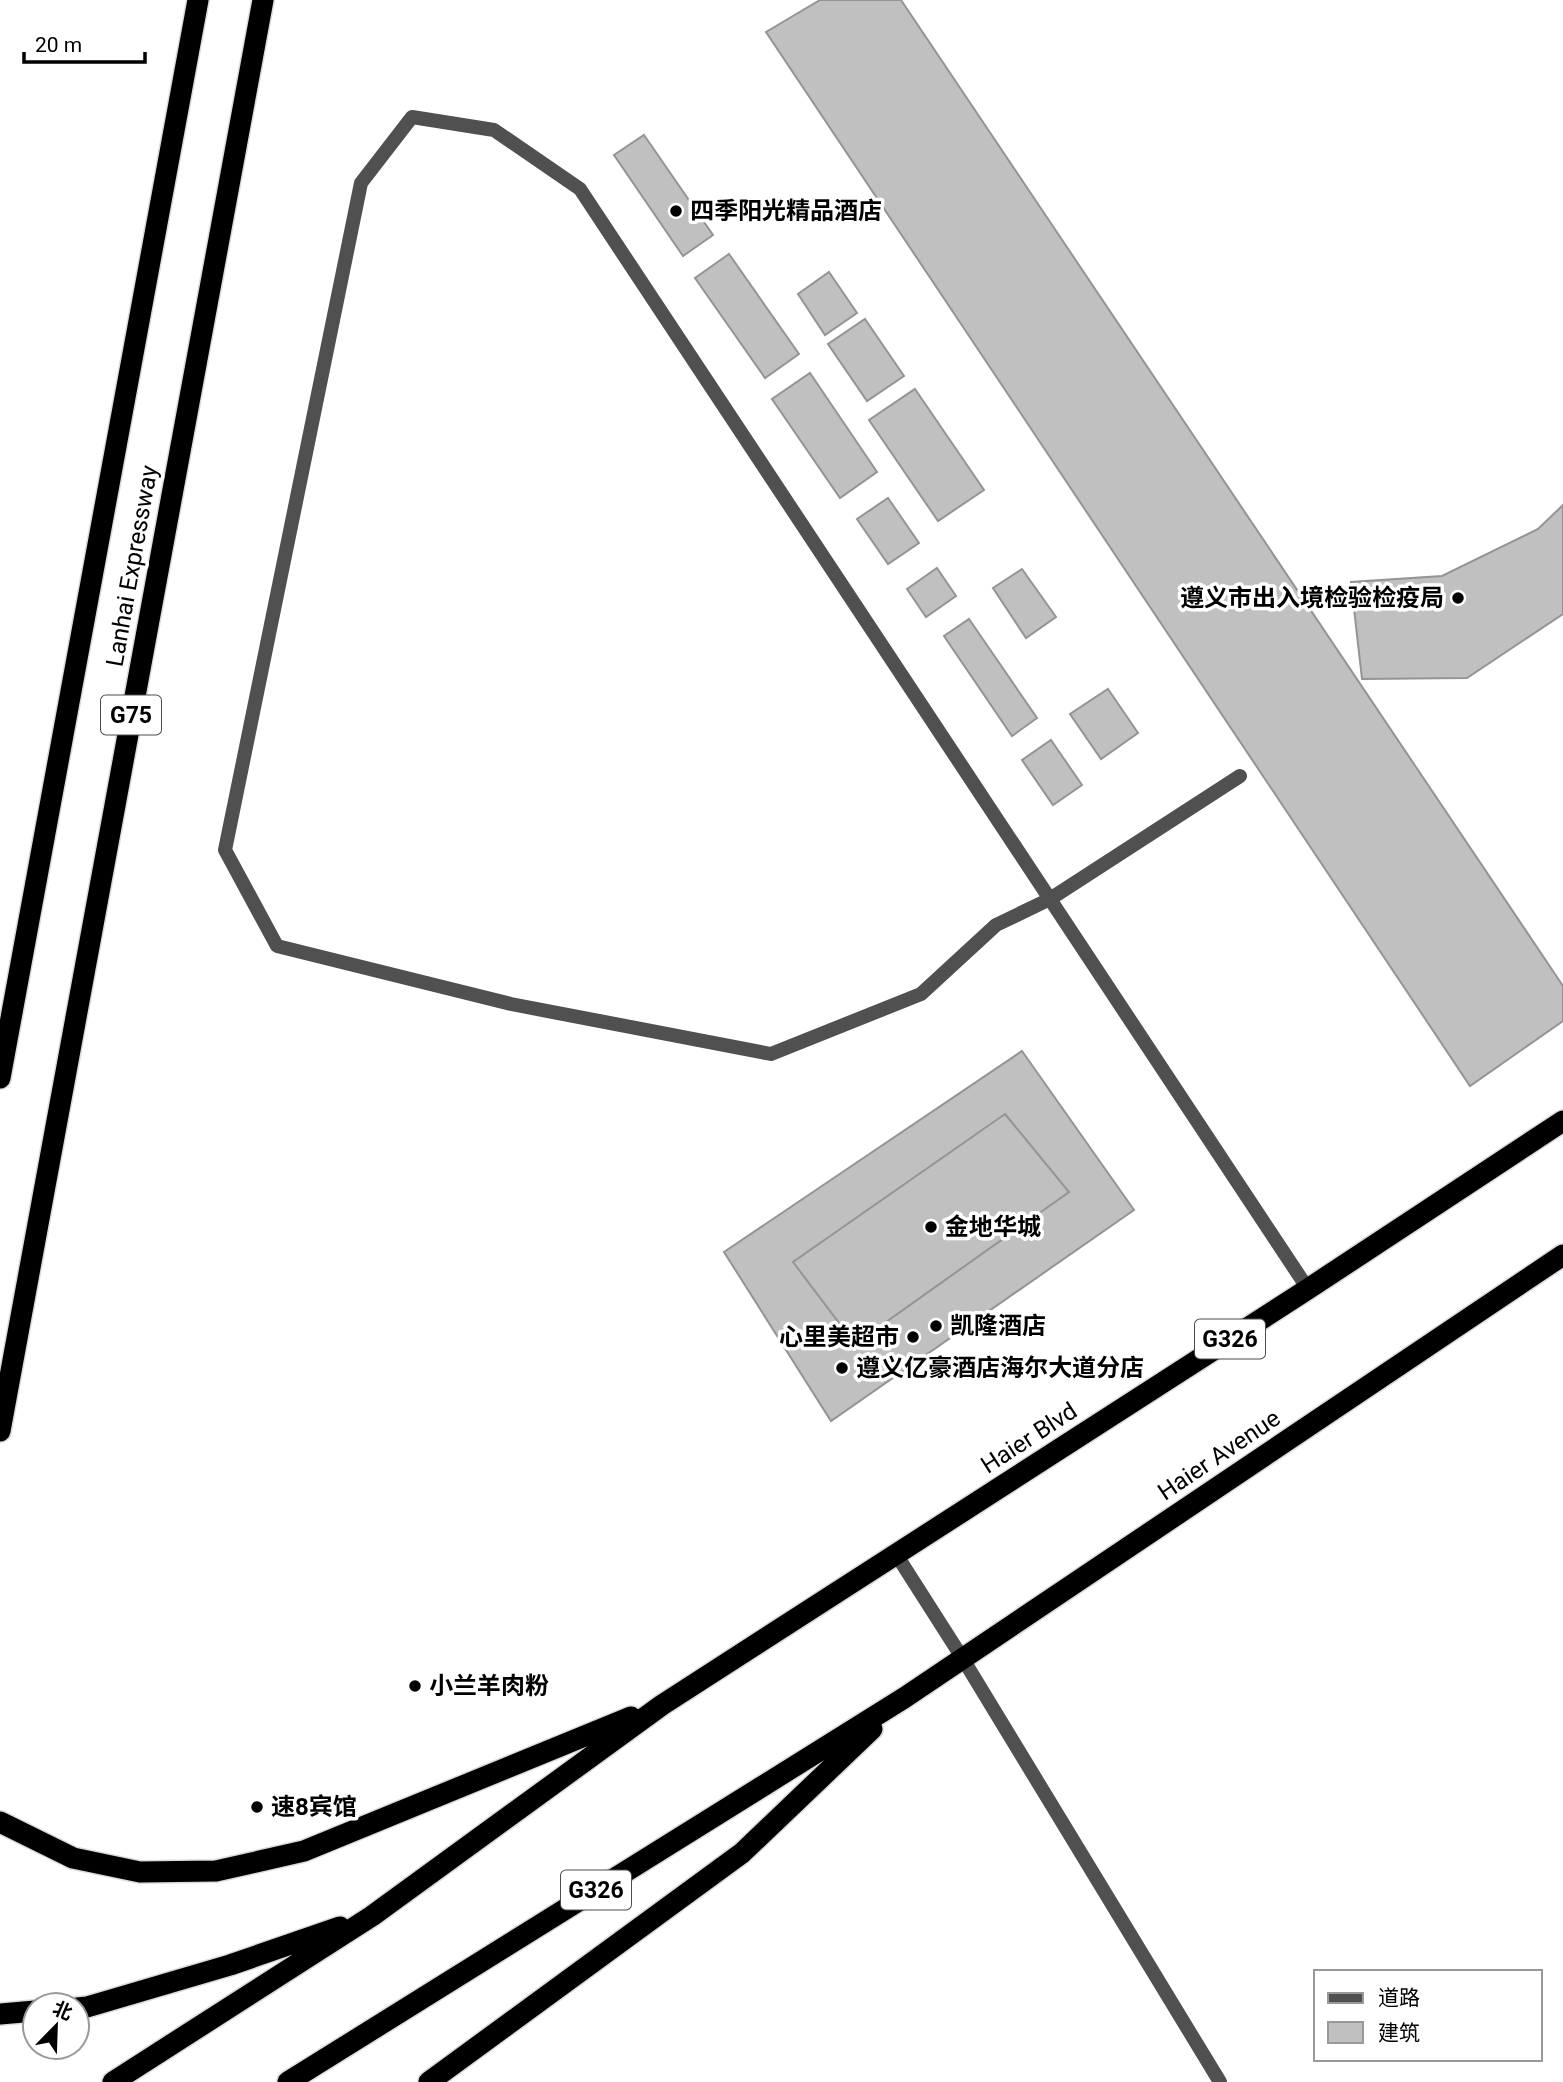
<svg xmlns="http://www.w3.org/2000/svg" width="1563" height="2082" font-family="Roboto,'Noto Sans SC',sans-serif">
	<rect width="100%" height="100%" fill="#fff"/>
	<!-- building -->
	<path fill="#c0c0c0" stroke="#949494" stroke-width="2" d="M820 0H901L1563 986V1021L1470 1086 766 32Z
		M644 135 713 235 683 256 614 155Z
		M729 254 799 354 765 378 695 278Z
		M829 272 857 313 825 335 798 294Z
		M865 319 904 376 867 401 828 344Z
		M810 373 877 472 840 498 772 399Z
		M915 389 984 490 938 521 869 420Z
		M888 498 919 543 888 564 857 519Z
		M1563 505V614L1467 678 1362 679 1351 582 1442 576 1538 529Z
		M937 568 956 596 926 617 907 589Z
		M1022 569 1056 617 1026 638 993 588Z
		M969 619 1037 718 1012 736 944 636Z
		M1108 689 1138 733 1101 759 1070 714Z
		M1051 740 1082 785 1053 805 1022 760Z
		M1022 1051 1134 1210 831 1421 724 1252Z
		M1005 1114 1069 1192 855 1344 793 1262Z"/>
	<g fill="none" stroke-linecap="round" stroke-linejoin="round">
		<!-- highway casing -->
		<g stroke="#dbdbdb" stroke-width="24">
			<path id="highway" d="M0 1078 198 0
				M0 1431 263 0
				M0 1822 73 1858 140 1872 216 1871 304 1851 631 1717
				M77 2008 87 2007 230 1965 340 1927
				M0 2014 35 2011
				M113 2082 372 1916 662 1705 1308 1289 1563 1121
				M288 2082 904 1698 1563 1255
				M429 2082 742 1853 872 1729"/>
		</g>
		<!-- lane -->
		<path stroke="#505050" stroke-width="14" d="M896 1554 963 1659 1220 2082"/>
		<!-- street -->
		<path stroke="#505050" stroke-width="14" d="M1240 776 1050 899 996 925 921 994 771 1054 511 1004 277 946 225 850 361 183 412 117 494 130 580 189 1308 1289"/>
		<!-- highway -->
		<use href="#highway" stroke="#000" stroke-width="21"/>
	</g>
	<!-- markers -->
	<g fill="#000" stroke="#fff" stroke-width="2.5">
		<circle cx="676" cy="211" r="7"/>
		<circle cx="1458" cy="598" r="7"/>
		<circle cx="931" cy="1227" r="7"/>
		<circle cx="936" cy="1326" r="7"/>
		<circle cx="913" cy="1337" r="7"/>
		<circle cx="842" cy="1368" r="7"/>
		<circle cx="415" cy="1686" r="7"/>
		<circle cx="257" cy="1807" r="7"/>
	</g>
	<g text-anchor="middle" stroke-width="7" stroke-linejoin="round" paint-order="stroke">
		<!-- shield labels -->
		<g fill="#fff" stroke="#4c4c4c" stroke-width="2">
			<rect x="101" y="695.5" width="60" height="39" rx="5"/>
			<rect x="1195" y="1319.5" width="70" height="39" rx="5"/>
			<rect x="561" y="1870.5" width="70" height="39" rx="5"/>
		</g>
		<g font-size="23" font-weight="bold" fill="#000">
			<text x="131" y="723">G75</text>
			<text x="1230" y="1347">G326</text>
			<text x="596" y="1898">G326</text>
		</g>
		<!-- poi labels -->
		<g font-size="24" font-weight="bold" fill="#000" stroke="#fff" text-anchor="start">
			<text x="690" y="219">四季阳光精品酒店</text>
			<text x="1444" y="606" text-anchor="end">遵义市出入境检验检疫局</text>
			<text x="945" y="1235">金地华城</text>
			<text x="950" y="1334">凯隆酒店</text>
			<text x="899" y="1345" text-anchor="end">心里美超市</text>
			<text x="856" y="1376">遵义亿豪酒店海尔大道分店</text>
			<text x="429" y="1694">小兰羊肉粉</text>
			<text x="271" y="1815">速8宾馆</text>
		</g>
		<!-- street labels -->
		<g font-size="24" fill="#000" stroke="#fff">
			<text transform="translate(132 566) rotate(-80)" y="8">Lanhai Expressway</text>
			<text transform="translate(1029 1438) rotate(-33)" y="8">Haier Blvd</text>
			<text transform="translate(1219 1455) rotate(-34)" y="8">Haier Avenue</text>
		</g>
	</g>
	<!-- legend -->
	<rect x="1314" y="1970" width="228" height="91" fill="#ffffff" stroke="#999999" stroke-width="2"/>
	<rect x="1328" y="1993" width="35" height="10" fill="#505050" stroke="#999999" stroke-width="2"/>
	<text x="1378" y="2005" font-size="21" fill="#000000">道路</text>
	<rect x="1328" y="2022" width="35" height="21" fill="#c0c0c0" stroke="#999999" stroke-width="2"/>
	<text x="1378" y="2040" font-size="21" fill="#000000">建筑</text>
	<!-- north arrow -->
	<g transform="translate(56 2026) rotate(23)"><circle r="33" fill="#ffffff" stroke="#999999" stroke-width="2"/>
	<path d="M0-5L12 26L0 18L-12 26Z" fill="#000000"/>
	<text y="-10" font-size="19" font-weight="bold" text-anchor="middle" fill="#000000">北</text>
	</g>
	<!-- scale -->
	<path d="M24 52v10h121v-10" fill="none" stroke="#000000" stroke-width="3.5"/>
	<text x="35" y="52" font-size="21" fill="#000000" stroke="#ffffff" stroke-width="5" paint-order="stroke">20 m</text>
</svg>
